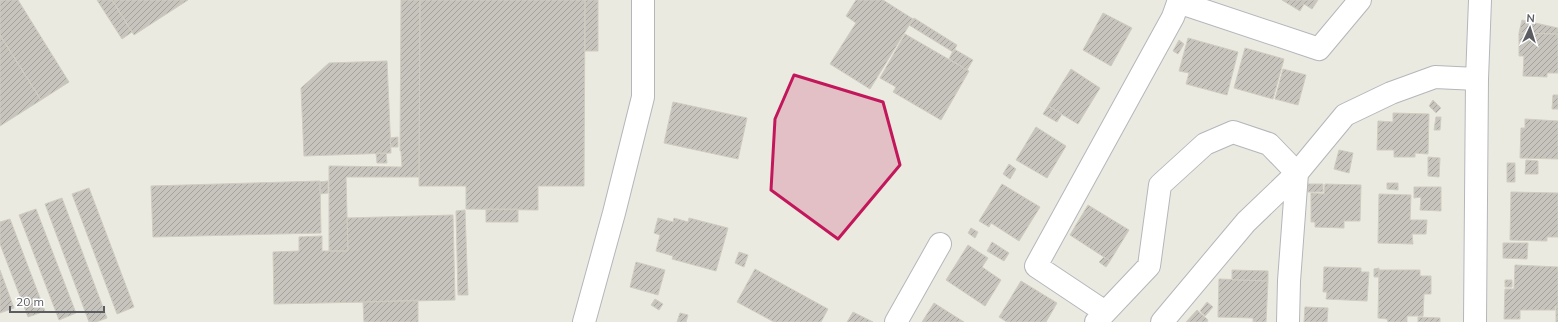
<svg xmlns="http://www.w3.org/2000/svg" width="1558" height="322" font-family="Mulish,sans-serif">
	<defs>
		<pattern id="building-hatch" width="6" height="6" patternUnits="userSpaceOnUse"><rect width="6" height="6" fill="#c7c4be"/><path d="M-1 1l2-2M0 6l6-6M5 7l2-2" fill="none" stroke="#a5a29e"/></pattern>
	</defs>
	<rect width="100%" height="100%" fill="#ebeae1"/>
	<!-- building -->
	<path fill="url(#building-hatch)" stroke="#cfccc0" d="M0 0H18L69 82 41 100 0 35Z
		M97 0H112L132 32 122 39Z
		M112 0H188L134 35Z
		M401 0H420L419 177H346L348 251H329V166L402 167 401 151H400Z
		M420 0H585L584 186H538V210L466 209V186H419Z
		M585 0H598V51H585Z
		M856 0H883L913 19 870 89 830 64 856 23 846 16Z
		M1282 0H1318L1312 9 1304 4 1300 11Z
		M1103 13 1132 28 1111 66 1083 50Z
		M914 18 957 45 953 52 909 25Z
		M1522 20 1558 28V34L1519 33Z
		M1519 33 1558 34V73H1547V77L1523 76 1524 56H1519Z
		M905 34 969 71 941 120 893 92 896 87 880 78Z
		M0 35 41 100 0 126Z
		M1188 38 1238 52 1227 95 1186 84 1189 73 1179 71Z
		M1179 40 1184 44 1178 54 1173 51Z
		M1245 48 1284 59 1273 99 1234 88Z
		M954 49 973 60 967 70 949 59Z
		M387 61 391 153 304 156 301 88 329 63Z
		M1071 69 1100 88 1078 124 1048 106Z
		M1283 69 1306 75 1298 105 1275 99Z
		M1553 95H1558V109H1552Z
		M1433 100 1441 108 1436 113 1429 106Z
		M673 102 747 118 738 159 664 143Z
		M1048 106 1062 114 1057 122 1043 114Z
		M1393 113 1429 114 1428 154 1415 153V157H1394V150H1377L1378 121 1393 122Z
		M1436 117H1441L1440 130H1434Z
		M1525 119 1558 121V159L1520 158 1521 128H1525Z
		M1036 127 1066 146 1047 178 1016 160Z
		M398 137V147H391L390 138Z
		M1339 150 1353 153 1349 173 1334 169Z
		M376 153H386L387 163H377Z
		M1428 157 1440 158 1439 177 1428 176Z
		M1526 160 1538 161V174H1525Z
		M1507 163H1515V182H1507Z
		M1009 164 1016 169 1010 179 1003 174Z
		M320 181 321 233 153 237 151 186Z
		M328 181V193L320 194V182Z
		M1387 183H1398V190L1387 189Z
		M1002 184 1040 207 1019 241 991 223 989 227 979 221Z
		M1308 184H1323V192H1308Z
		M1325 184 1361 185 1360 221H1344V228L1315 227V222H1311V193L1324 194Z
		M1414 187H1441V211L1420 210 1421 197 1414 198Z
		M89 188 134 307 117 314 72 194Z
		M1511 192 1558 193V237H1547V241L1510 240Z
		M1379 194 1411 195 1410 220H1427L1426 234H1412L1413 244 1378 243Z
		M62 198 107 318 96 322H89L45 204Z
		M1088 205 1129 230 1110 261 1070 235Z
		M36 209 76 313 59 320 19 215Z
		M486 209H518V222H486Z
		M465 210 468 295H458L456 211Z
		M453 215 455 300 274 304 273 252 299 251V237L322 236V251H348L347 218Z
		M658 218 673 222 674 218 688 222 689 218 728 228 716 271 672 259 673 256 656 251 660 235 654 233Z
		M10 219 45 311 28 317 0 244V222Z
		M971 228 978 232 975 238 968 233Z
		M992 242 1009 253 1004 261 987 251Z
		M1503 243H1528L1527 259 1503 258Z
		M968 245 988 258 982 267 1001 280 985 306 946 280Z
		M739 252 748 255 744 267 735 263Z
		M1104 257 1110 261 1106 267 1099 262Z
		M636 262 665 270 658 295 630 287Z
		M1515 265 1558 267V307L1555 306V310H1520V319H1504L1505 289H1514Z
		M1324 267 1361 268V272H1369L1367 301 1326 299 1327 292H1323Z
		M1379 268V277H1374V269Z
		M755 269 828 309 821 322H774L737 302Z
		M0 270 14 308 0 313Z
		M1232 270 1268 271V281L1232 280Z
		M1379 270H1420V276H1431V294H1424L1423 316H1407V322H1388L1387 319 1378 318Z
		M1219 279 1268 281 1266 322H1253V318L1218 317Z
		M1505 280H1512V287H1505Z
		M1021 281 1057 303 1046 322H1007L999 317Z
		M655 299 663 304 659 310 651 305Z
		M418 300V322H364L363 302Z
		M1207 302 1213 307 1205 316 1200 311Z
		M934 303 964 322H922Z
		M1556 306 1558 307V322H1556Z
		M1305 307 1328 308 1327 322H1304Z
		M1197 310 1208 320 1207 322H1186Z
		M853 312 873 322H847Z
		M680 313 688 315 686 322H677Z
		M1418 317 1440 318V322H1418Z"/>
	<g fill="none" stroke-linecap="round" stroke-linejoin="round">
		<!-- minor casing -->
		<g stroke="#b4b6bb" stroke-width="24">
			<path id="minor" d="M1178 2 1319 49 1360 0
				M1105 312 1036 266 1173 17 1179 0
				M584 322 614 213 643 97V0
				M896 322 940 244
				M1096 322 1149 266 1160 185 1205 144 1233 132 1269 144 1297 173 1289 281 1288 322
				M1162 322 1246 222 1297 173 1345 115 1391 93 1435 77 1477 79
				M1475 322 1477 79 1480 0"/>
		</g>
		<!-- minor -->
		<use href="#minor" stroke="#fff" stroke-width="22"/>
	</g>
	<!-- marked area -->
	<path fill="#c2185b" fill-opacity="0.2" stroke="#c2185b" stroke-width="3" stroke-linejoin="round" d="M794 75 883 102 900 165 838 239 771 190 775 119Z"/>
	<!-- north arrow -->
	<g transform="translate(1530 28) rotate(4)" stroke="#ffffff" stroke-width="3" paint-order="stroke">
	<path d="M0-3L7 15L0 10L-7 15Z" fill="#5a5c61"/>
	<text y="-6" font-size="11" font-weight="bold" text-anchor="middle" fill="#5a5c61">N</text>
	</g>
	<!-- scale -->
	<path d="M10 306v6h94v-6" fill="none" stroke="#5a5c61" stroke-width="2"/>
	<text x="16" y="306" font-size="12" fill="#5a5c61" stroke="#ffffff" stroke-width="3" paint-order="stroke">20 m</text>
</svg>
